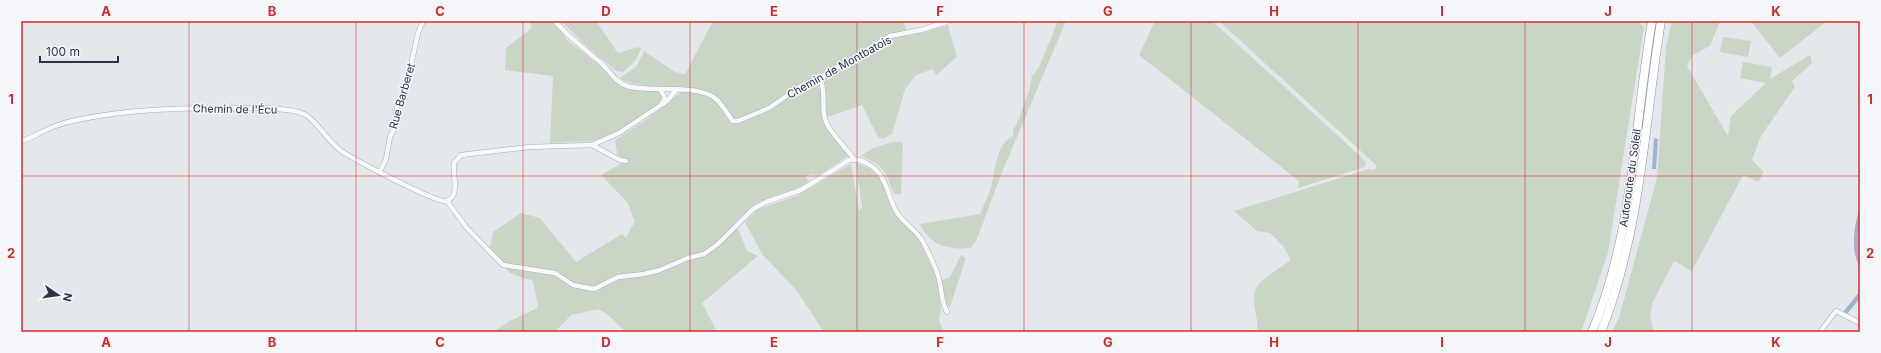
<svg xmlns="http://www.w3.org/2000/svg" width="1881" height="353" font-family="Inter,sans-serif">
	<rect width="100%" height="100%" fill="#e4e7ec"/>
	<!-- green -->
	<path fill="#c9d6c5" d="M529 21H553L569 42 601 66 611 78 620 85 658 91 662 95 661 100 656 106 616 133 592 141 550 143 553 76 505 70 506 48 532 28Z
		M561 21H596L618 53 638 47 641 49C637 60 632 65 623 72L616 71 583 43Z
		M713 21H903L908 36 948 25 957 57 936 75 933 69 916 75 905 89 892 134 883 139 878 137 862 105 822 119 848 156 819 175 811 174 805 176 809 182 792 191 756 203 735 222 747 251 758 256 702 303 717 332H626L606 313 598 309 571 315 555 332H493L508 322 535 309 538 306 533 281 510 273 490 248 493 232 521 213 540 218 576 262 622 234 626 238 635 221 627 202 601 175 622 163V158L617 153 615 140 643 122 680 93 675 87C661 85 631 87 620 78L637 66 644 51 675 72 685 74Z
		M1058 21H1066L1003 170 976 241 971 248C949 250 930 246 920 224L980 214C984 205 988 196 991 187 996 170 995 145 1013 136V130L1017 123 1030 88 1032 76 1039 67Z
		M1155 21H1212L1359 155 1366 162 1365 167 1298 188 1299 181 1139 55Z
		M1219 21H1637L1644 27 1608 253 1581 332H1261L1257 329C1258 316 1253 307 1254 295 1254 281 1281 268 1291 260L1283 246 1270 233 1257 231 1234 211 1369 169 1374 170 1377 166Z
		M1672 21H1720L1710 46 1693 55 1687 66 1728 136 1731 116 1766 83 1740 78 1743 62 1772 67 1770 79 1810 55 1812 63 1792 81 1795 87 1761 136 1752 160 1764 172 1758 182 1743 175 1692 271 1674 261 1653 302 1650 316 1654 332H1612L1619 318 1657 178 1666 47Z
		M1751 21H1827L1780 58Z
		M1723 37 1751 41 1748 57 1720 52Z
		M893 142H903L901 194H894C884 169 885 167 861 156L873 148Z
		M856 163 869 168 879 176 895 214 918 238 937 278 941 309 939 321 944 332H824L797 291 762 254 745 222 758 209 796 196 851 164 859 211 862 207Z
		M961 255 966 258 950 307 946 305 942 280 950 277Z"/>
	<!-- water -->
	<path fill="#9fb4cc" d="M1654 138 1658 139 1656 169H1652Z
		M1860 207 1858 251 1860 267C1850 251 1854 225 1860 207Z
		M1860 291V298L1847 314 1843 312Z"/>
	<g fill="none" stroke-linecap="round" stroke-linejoin="round">
		<!-- street casing -->
		<g stroke="#a9aeb7" stroke-width="5.5">
			<path id="street" d="M555 21C568 37 585 49 600 62 609 70 615 82 627 86 650 93 699 83 716 99 723 105 727 114 733 121H738L769 108 804 84 820 78 890 36 921 30 949 21
				M820 78C826 92 822 101 824 115 827 131 845 146 854 159
				M663 104 668 100 676 90
				M21 142C41 133 54 124 77 120 133 108 190 108 246 108 260 108 294 108 306 115 319 124 327 140 340 150 351 158 436 203 446 201 461 198 452 173 454 163L461 155 530 147 592 145 619 133 661 105 665 98 660 89
				M592 145 620 160 626 161
				M380 171 386 159 390 137 394 129 397 108 407 83 418 33 423 21
				M447 201 466 227 503 265 555 273 573 285 594 289 618 277 644 274 660 270 688 258 704 254 718 244 753 209 766 202 801 190 849 160C855 159 861 160 866 163 887 173 886 193 896 211 902 222 915 229 922 240 928 252 936 266 939 279 942 291 941 301 947 312
				M1820 332 1836 311 1860 323"/>
		</g>
		<!-- highway casing -->
		<g stroke="#8b94a3" stroke-width="9">
			<path id="highway" d="M1592 332C1634 233 1634 125 1652 21
				M1601 332C1641 233 1644 126 1661 21"/>
		</g>
		<!-- street -->
		<use href="#street" stroke="#f7f8fa" stroke-width="4.5"/>
		<!-- highway -->
		<use href="#highway" stroke="#fff" stroke-width="8"/>
	</g>
	<!-- grid -->
	<path fill="none" stroke="#d62828" stroke-width="1" stroke-opacity="0.55" d="M189 21V332M356 21V332M523 21V332M690 21V332M857 21V332M1024 21V332M1191 21V332M1358 21V332M1525 21V332M1692 21V332M21 176H1860"/>
	<g text-anchor="middle" stroke-width="3" stroke-linejoin="round" paint-order="stroke">
		<!-- street labels -->
		<g font-size="11" fill="#2b3445" stroke="#f4f6f9">
			<text transform="translate(839 67) rotate(-29)" y="4">Chemin de Montbatois</text>
			<text transform="translate(402 96) rotate(-74)" y="4">Rue Barberet</text>
			<text transform="translate(235 109) rotate(1)" y="4">Chemin de l'Écu</text>
			<text transform="translate(1630 178) rotate(-82)" y="4">Autoroute du Soleil</text>
		</g>
	</g>
	<!-- border -->
	<rect width="1881" height="353" fill="none" stroke="#f4f6f9" stroke-width="44"/>
	<!-- north arrow -->
	<g transform="translate(58 295) rotate(103)" stroke="#f4f6f9" stroke-width="3" paint-order="stroke">
	<path d="M0-3L7 15L0 10L-7 15Z" fill="#2b3445"/>
	<text y="-6" font-size="11" font-weight="bold" text-anchor="middle" fill="#2b3445">N</text>
	</g>
	<!-- scale -->
	<path d="M40 56v6h78v-6" fill="none" stroke="#2b3445" stroke-width="2"/>
	<text x="46" y="56" font-size="12" fill="#2b3445" stroke="#f4f6f9" stroke-width="3" paint-order="stroke">100 m</text>
	<rect x="22" y="22" width="1837" height="309" fill="none" stroke="#d62828" stroke-width="1.5"/>
	<g font-size="13" text-anchor="middle" font-weight="bold" fill="#d62828">
		<text x="106" y="16">A</text>
		<text x="272" y="16">B</text>
		<text x="440" y="16">C</text>
		<text x="606" y="16">D</text>
		<text x="774" y="16">E</text>
		<text x="940" y="16">F</text>
		<text x="1108" y="16">G</text>
		<text x="1274" y="16">H</text>
		<text x="1442" y="16">I</text>
		<text x="1608" y="16">J</text>
		<text x="1776" y="16">K</text>
		<text x="11" y="104">1</text>
		<text x="1870" y="104">1</text>
		<text x="11" y="258">2</text>
		<text x="1870" y="258">2</text>
		<text x="106" y="347">A</text>
		<text x="272" y="347">B</text>
		<text x="440" y="347">C</text>
		<text x="606" y="347">D</text>
		<text x="774" y="347">E</text>
		<text x="940" y="347">F</text>
		<text x="1108" y="347">G</text>
		<text x="1274" y="347">H</text>
		<text x="1442" y="347">I</text>
		<text x="1608" y="347">J</text>
		<text x="1776" y="347">K</text>
	</g>
</svg>
